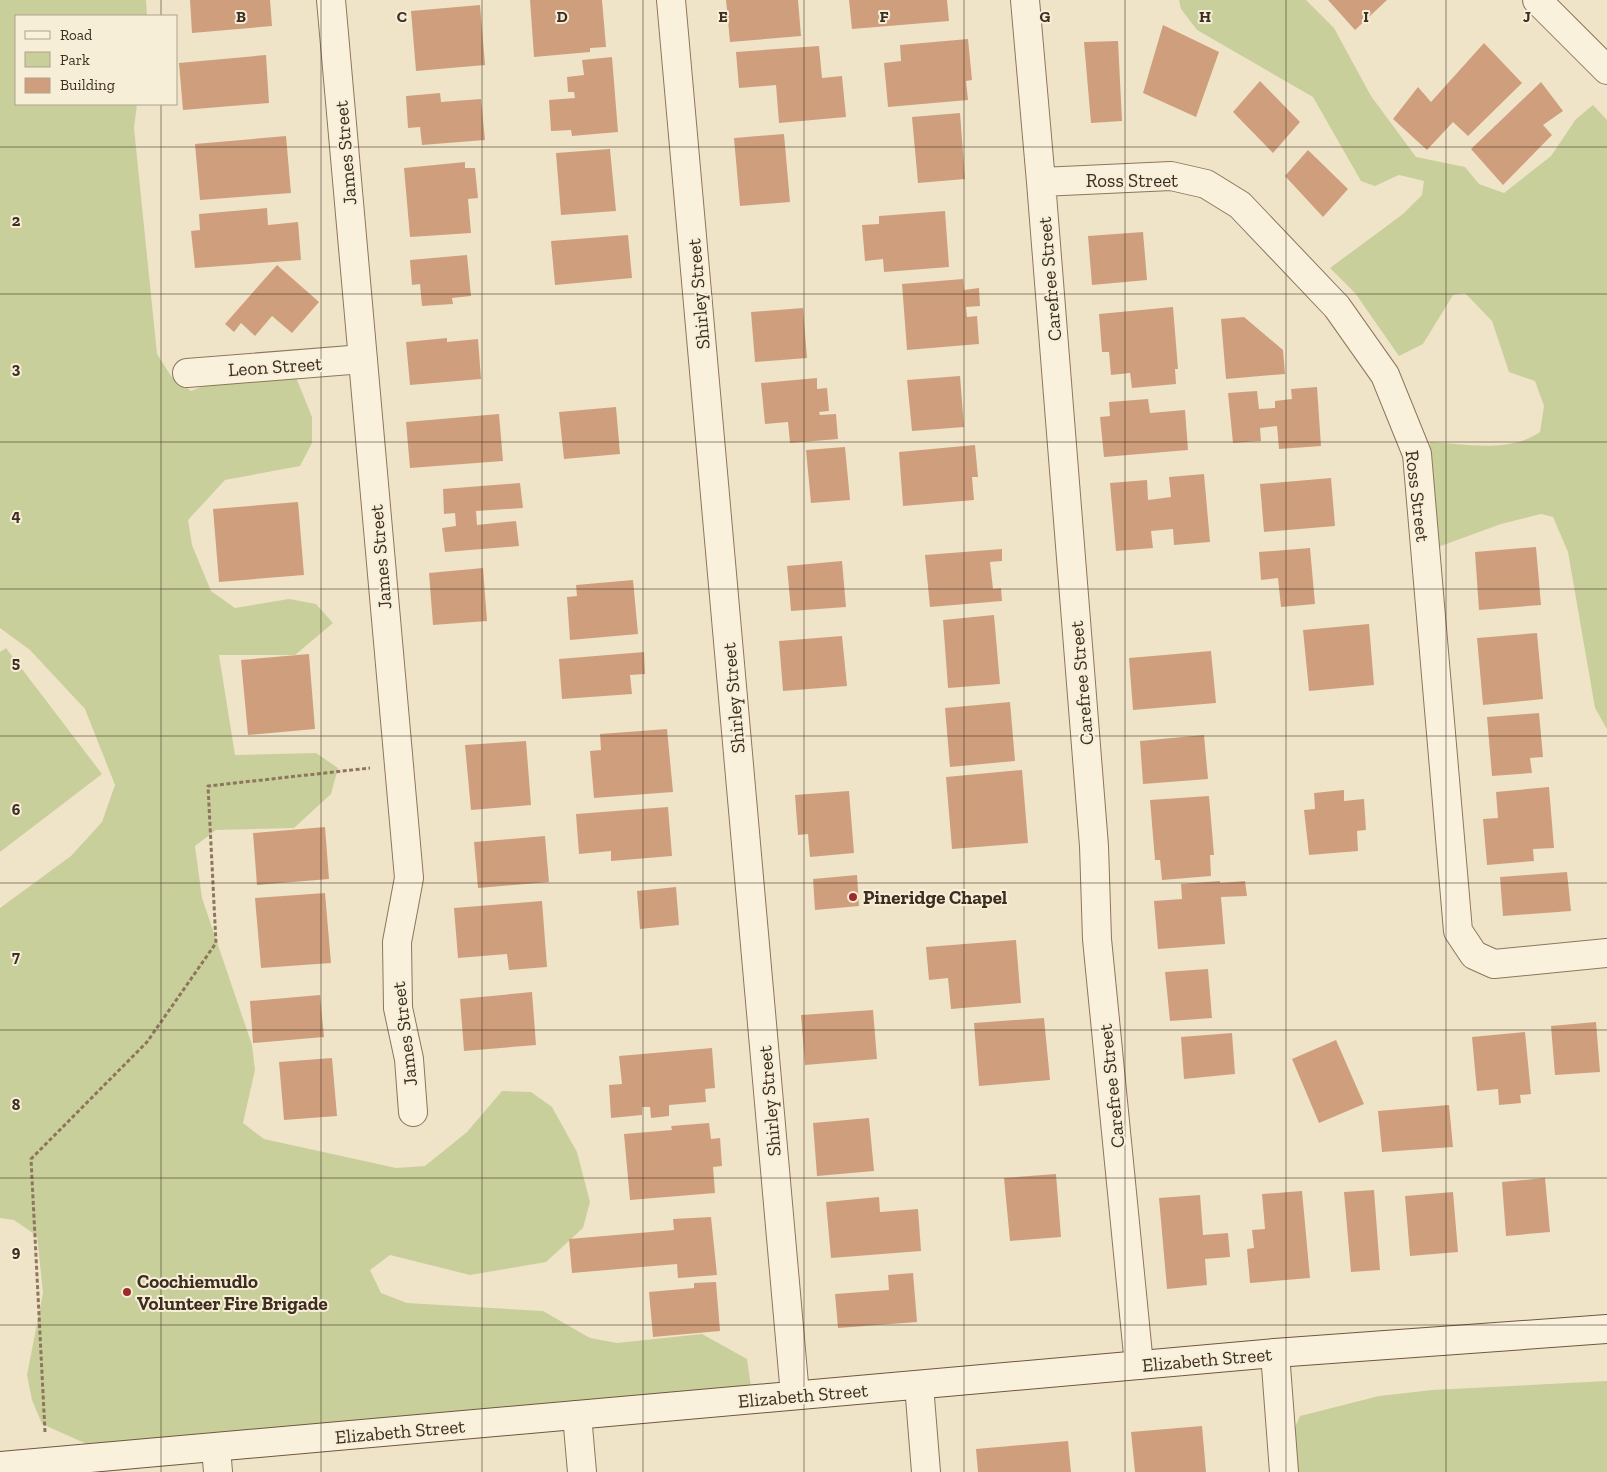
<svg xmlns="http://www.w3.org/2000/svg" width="1607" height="1472" font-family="'Zilla Slab',serif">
	<rect width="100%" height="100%" fill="#f0e4c8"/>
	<!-- green -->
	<path fill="#c9cf9b" d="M0 0H146L147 16H16V104H137L134 128 157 354 171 376 191 391 267 361 293 370 312 417V443L300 466 225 480 188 520 192 545 211 591 235 608 289 599 316 604 333 623 295 655H219L235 755 316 753 338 768 331 794 294 828 216 830 195 846 202 898 252 1045 255 1070 243 1123 264 1139 396 1168 425 1166 467 1132 502 1091 531 1092 552 1107 577 1152 590 1202 583 1228 546 1262 470 1275 390 1255 370 1270 381 1293 407 1303 543 1311 590 1338 617 1343 702 1334 747 1359 751 1387 89 1445 42 1424 32 1400 27 1375 43 1293 37 1236 14 1220 0 1218V908L71 856 102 822 115 785 85 709 30 650 0 628Z
		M1179 0H1306L1334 28 1371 96 1416 157 1465 167 1479 184 1504 193 1551 156 1576 119 1593 105 1607 120V729L1595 708 1568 552 1553 517 1541 514 1501 524 1438 547 1430 442C1465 444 1510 453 1540 432L1544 406 1535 381 1509 372 1492 321 1465 293 1453 295 1423 344 1399 356 1355 293 1330 268 1403 214 1422 195 1424 181 1399 175 1375 186 1361 181 1313 97 1197 30 1181 9Z
		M6 648 102 774 0 852V652Z
		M1607 1381V1472H1286L1289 1441 1300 1416 1379 1396 1432 1390Z"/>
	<!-- building -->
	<path fill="#cf9f7d" d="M190 0H270L272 26 192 33Z
		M530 0H602L606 47 590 48V52L534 57Z
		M726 0H798L801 36 730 42Z
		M849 0H947L949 21 852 29Z
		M1328 0H1387L1355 30Z
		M480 5 485 65 416 71 411 11Z
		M1163 25 1219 52 1196 117 1143 93Z
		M968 39 972 80 966 81 968 100 888 107 884 63 901 61 900 45Z
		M1118 41 1122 121 1091 123 1084 42Z
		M1484 43 1522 83 1468 136 1453 122 1427 150 1393 119 1418 87 1431 102Z
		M819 46 822 78 842 76 846 117 779 123 776 85 739 88 736 52Z
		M266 55 269 103 183 110 179 63Z
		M612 57 618 132 572 136 571 130 551 131 549 100 575 98 574 92H568L567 77 584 75 582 60Z
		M1260 81 1300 122 1273 153 1233 112Z
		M1541 82 1563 111 1543 125 1552 135 1503 185 1471 149Z
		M440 93 441 102 481 99 485 140 422 145 420 127 408 128 406 96Z
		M960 113 965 179 918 183 912 117Z
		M784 134 790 202 740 206 734 138Z
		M286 136 291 193 200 200 195 144Z
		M610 149 616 211 561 215 556 153Z
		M1308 150 1348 189 1323 217 1285 176Z
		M465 162V168H475L478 198 468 199 471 233 410 237 404 168Z
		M267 208 268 225 298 222 301 260 195 268 191 231 200 230 199 214Z
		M945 211 949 267 884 272 883 259 865 261 862 225 879 224V216Z
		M1143 232 1147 280 1092 285 1088 236Z
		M628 235 632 278 555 285 551 241Z
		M467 255 471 296 452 298 453 304 422 306 420 284 412 285 410 260Z
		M277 265 319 302 292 333 272 316 255 336 241 323 234 332 225 324Z
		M963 279 964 290 979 288 980 306 966 307 967 317 977 316 979 344 907 350 902 284Z
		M1173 307 1178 369H1175L1176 384 1132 388 1130 373 1111 375 1109 352H1102L1099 314Z
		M803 308 807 358 755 362 751 312Z
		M1244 317 1283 350 1285 374 1226 379 1221 319Z
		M447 338V342L478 339 481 379 410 385 406 342Z
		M960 376 964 427 912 431 907 380Z
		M817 378V389L827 388 829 411 819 412 820 415 836 414 838 439 790 443 788 422 765 424 761 383Z
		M1317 387 1321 446 1279 449 1277 426 1260 428 1261 441 1233 443 1228 393 1257 391 1259 409 1275 408V401L1292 399 1291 389Z
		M1148 399 1150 413 1185 410 1188 450 1104 457 1100 417 1110 416 1109 402Z
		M616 407 620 454 564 459 559 412Z
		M499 414 503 461 410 468 406 422Z
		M975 445 978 477H972L974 500 903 506 899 452Z
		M845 447 850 500 811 503 806 450Z
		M1204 474 1210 542 1174 545 1173 529 1151 531 1153 548 1116 551 1110 483 1147 480 1148 500 1171 497 1169 477Z
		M1331 478 1335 526 1264 532 1260 484Z
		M520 483 523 508 476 511 477 525 516 521 519 546 445 552 442 528 456 526 455 513 444 514 443 489Z
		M298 502 304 575 219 582 213 509Z
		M1536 547 1541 605 1479 610 1475 552Z
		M1310 548 1315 604 1281 607 1278 578 1261 580 1259 552Z
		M1002 549V561L990 562 993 589 1001 588 1002 601 930 607 925 555Z
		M842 561 846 607 791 611 787 566Z
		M483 568 487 621 433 625 429 573Z
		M633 580 638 634 570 640 567 597 577 596 576 585Z
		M994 615 1000 684 948 688 943 620Z
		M1369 624 1374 685 1309 691 1303 630Z
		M1537 633 1543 699 1483 705 1477 638Z
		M842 636 847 686 783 691 779 641Z
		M1211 651 1216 703 1133 710 1129 658Z
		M644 652 645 674 630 675 632 694 562 699 559 659Z
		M309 654 315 729 248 735 241 660Z
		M1010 702 1015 761 950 767 945 708Z
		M1539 713 1543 757 1530 758 1532 773 1492 776 1487 717Z
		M667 729 673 792 594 798 590 751 601 750 600 734Z
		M1204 735 1208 779 1143 784 1140 741Z
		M526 741 531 805 471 810 465 745Z
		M1022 770 1028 843 952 849 946 777Z
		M1549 787 1554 848 1533 849 1534 861 1487 865 1483 819 1498 818 1496 792Z
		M1344 790V801L1364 799 1366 830 1357 831 1358 851 1309 855 1304 810 1315 809 1314 793Z
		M849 791 854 853 810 857 808 834 798 835 795 795Z
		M1209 796 1214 855H1210L1211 876 1162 880 1160 860H1155L1150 800Z
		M668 807 672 856 611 861V851L579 854 576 814Z
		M325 827 329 879 257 885 253 833Z
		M545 836 549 882 478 888 474 842Z
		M1567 872 1571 911 1503 916 1500 877Z
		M857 875 859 906 815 910 813 879Z
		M1220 881V883L1245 881 1247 896 1221 897 1225 944 1158 949 1154 901 1182 899 1181 884Z
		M676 887 679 925 640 929 637 891Z
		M325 893 331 963 261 968 255 898Z
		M542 901 547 967 509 970 507 954 458 958 454 908Z
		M1016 940 1021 1003 951 1009 948 978 929 980 926 947Z
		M1208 969 1212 1018 1170 1021 1165 972Z
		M532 992 536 1045 464 1051 460 999Z
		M320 995 324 1037 253 1043 250 1001Z
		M873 1010 877 1059 805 1065 801 1015Z
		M1044 1018 1050 1080 979 1086 974 1023Z
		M1596 1022 1600 1072 1555 1075 1551 1026Z
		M1525 1032 1531 1094 1520 1095 1521 1103 1499 1105 1498 1089 1477 1091 1472 1037Z
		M1232 1033 1235 1074 1184 1079 1181 1037Z
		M1336 1040 1364 1104 1319 1123 1292 1059Z
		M712 1048 715 1088 705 1089 706 1102 669 1105V1116L651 1118 650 1107H642V1115L611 1118 609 1085 622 1084 619 1056Z
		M332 1058 337 1116 284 1120 279 1062Z
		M1449 1105 1453 1147 1382 1152 1378 1111Z
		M869 1118 874 1171 817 1176 813 1123Z
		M709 1123 711 1139 720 1138 722 1166 713 1167 715 1193 630 1200 624 1134 672 1130 671 1126Z
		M1056 1174 1061 1237 1010 1241 1004 1178Z
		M1545 1178 1550 1232 1506 1236 1502 1182Z
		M1374 1190 1380 1270 1351 1272 1344 1192Z
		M1302 1191 1310 1278 1250 1283 1247 1249 1254 1248 1252 1230 1265 1229 1262 1194Z
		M1453 1192 1458 1252 1410 1256 1405 1196Z
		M1200 1195 1203 1235 1228 1233 1230 1257 1205 1259 1207 1285 1167 1289 1159 1198Z
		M879 1197 880 1212 918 1209 921 1251 831 1258 826 1202Z
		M711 1217 717 1275 678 1278 677 1264 572 1273 569 1239 674 1230 673 1219Z
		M913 1273 917 1322 838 1328 835 1294 889 1290 888 1275Z
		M716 1282 720 1331 653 1337 649 1292 694 1288V1283Z
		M1202 1426 1206 1472H1135L1131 1432Z
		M1068 1441 1071 1472H978L976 1449Z"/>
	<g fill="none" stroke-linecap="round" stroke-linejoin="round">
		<!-- street casing -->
		<g stroke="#8d765c" stroke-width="30">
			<path id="street" d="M331 0 409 878 397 942 398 1008 409 1059 413 1112
				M671 0 795 1395
				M1025 0 1041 182 1094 846 1097 939 1139 1365
				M1537 0 1607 70
				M1041 182 1171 176 1206 184 1240 205 1337 307 1385 375 1417 454 1458 931 1474 955 1494 964 1607 953
				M187 373 363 359
				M1275 1353 1284 1472
				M919 1385 926 1472
				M577 1415 582 1472
				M216 1448 218 1472"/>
		</g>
		<!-- secondary casing -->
		<g stroke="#6f573f" stroke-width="30">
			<path id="secondary" d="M0 1466 1275 1353 1607 1329"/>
		</g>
		<!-- path -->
		<path stroke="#8d765c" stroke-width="3" stroke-dasharray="4 2.5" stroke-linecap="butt" d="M45 1432 31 1159 147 1042 216 943 208 786 370 768"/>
		<!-- street -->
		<use href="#street" stroke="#faf1dc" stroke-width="28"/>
		<!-- secondary -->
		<use href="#secondary" stroke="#faf1dc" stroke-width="28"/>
	</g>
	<!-- grid -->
	<path fill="none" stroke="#3d2e20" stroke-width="1" stroke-opacity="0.55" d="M161 0V16M321 0V1472M482 0V1472M643 0V1472M804 0V1472M964 0V1472M1125 0V1472M1286 0V1472M1446 0V1472M161 104V1472M0 147H1607M0 294H1607M0 442H1607M0 589H1607M0 736H1607M0 883H1607M0 1030H1607M0 1178H1607M0 1325H1607"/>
	<!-- markers -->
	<g fill="#9e2a2b" stroke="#f7eed8" stroke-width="2">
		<circle cx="853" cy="897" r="5"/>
		<circle cx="127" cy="1292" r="5"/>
	</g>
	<g text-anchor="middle" stroke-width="4" stroke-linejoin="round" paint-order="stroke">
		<!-- street labels -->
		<g font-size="19" fill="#3d2e20" stroke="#f7eed8">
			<text transform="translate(345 153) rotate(-95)" y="7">James Street</text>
			<text x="1132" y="187">Ross Street</text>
			<text transform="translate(1049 279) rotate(-95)" y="7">Carefree Street</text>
			<text transform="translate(698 294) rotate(-95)" y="7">Shirley Street</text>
			<text transform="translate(275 366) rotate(-4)" y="7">Leon Street</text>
			<text transform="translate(1418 496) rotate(83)" y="7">Ross Street</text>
			<text transform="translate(380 557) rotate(-95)" y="7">James Street</text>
			<text transform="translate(1081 683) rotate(-95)" y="7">Carefree Street</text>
			<text transform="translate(733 698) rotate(-95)" y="7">Shirley Street</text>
			<text transform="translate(404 1034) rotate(-97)" y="7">James Street</text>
			<text transform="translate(1111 1086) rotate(-96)" y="7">Carefree Street</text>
			<text transform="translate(769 1101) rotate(-95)" y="7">Shirley Street</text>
			<text transform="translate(1207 1359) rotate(-5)" y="7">Elizabeth Street</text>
			<text transform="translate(803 1395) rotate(-5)" y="7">Elizabeth Street</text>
			<text transform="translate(400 1431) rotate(-5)" y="7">Elizabeth Street</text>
		</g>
		<!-- poi labels -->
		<g font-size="19" font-weight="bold" fill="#3d2e20" stroke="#f7eed8" text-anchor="start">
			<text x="863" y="904">Pineridge Chapel</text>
			<text x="137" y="1288">Coochiemudlo<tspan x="137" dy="22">Volunteer Fire Brigade</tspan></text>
		</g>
	</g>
	<g font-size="16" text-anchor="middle" font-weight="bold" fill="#3d2e20" stroke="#f7eed8" stroke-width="4" stroke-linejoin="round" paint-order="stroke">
		<text x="241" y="22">B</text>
		<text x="402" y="22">C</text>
		<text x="562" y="22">D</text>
		<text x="723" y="22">E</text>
		<text x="884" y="22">F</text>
		<text x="1045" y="22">G</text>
		<text x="1205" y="22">H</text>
		<text x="1366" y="22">I</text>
		<text x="1527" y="22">J</text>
		<text x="16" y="226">2</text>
		<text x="16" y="374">3</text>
		<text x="16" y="521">4</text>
		<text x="16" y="668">5</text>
		<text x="16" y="815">6</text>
		<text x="16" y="962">7</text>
		<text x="16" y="1110">8</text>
		<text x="16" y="1257">9</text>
	</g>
	<!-- legend -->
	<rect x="15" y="15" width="162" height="90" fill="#f7eed8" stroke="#ada18e"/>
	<rect x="25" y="31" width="25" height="8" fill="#faf1dc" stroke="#ada18e"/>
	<text x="60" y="40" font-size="15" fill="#3d2e20">Road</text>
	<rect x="25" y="52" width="25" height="15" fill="#c9cf9b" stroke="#ada18e"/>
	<text x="60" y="65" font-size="15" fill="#3d2e20">Park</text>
	<rect x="25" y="78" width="25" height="15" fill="#cf9f7d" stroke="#ada18e"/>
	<text x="60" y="90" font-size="15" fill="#3d2e20">Building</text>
</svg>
